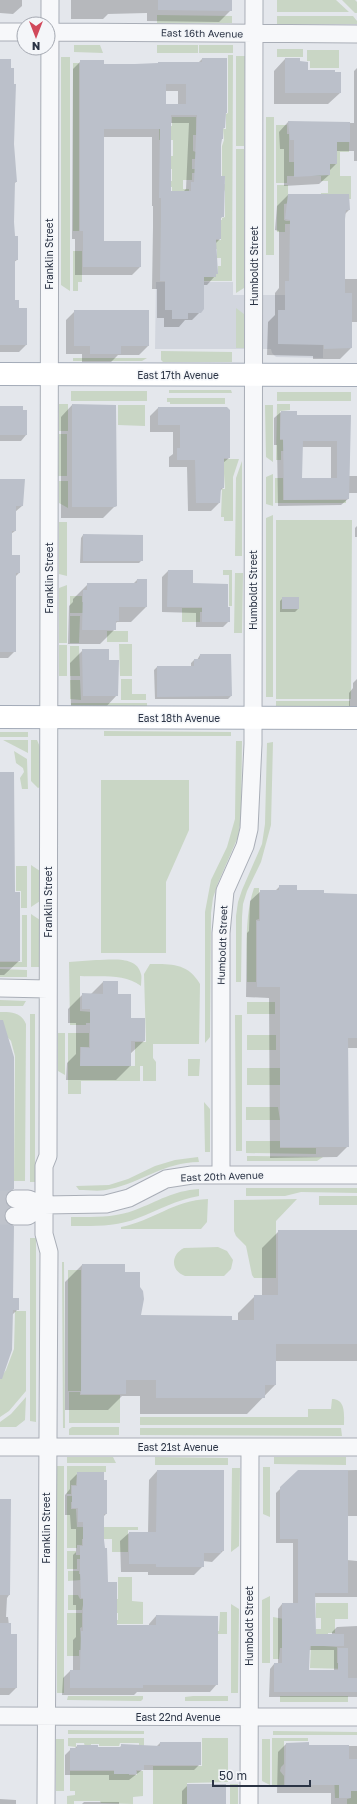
<svg xmlns="http://www.w3.org/2000/svg" width="357" height="1804" font-family="'Golos Text',sans-serif">
	<rect width="100%" height="100%" fill="#e4e7ec"/>
	<!-- built -->
	<path fill="#d2d6de" d="M156 282H233V295H323V358L276 357 272 353 271 349H155Z"/>
	<!-- green -->
	<path fill="#c9d6c5" d="M277 0H336L349 12H277Z
		M342 0H355L357 2V13H355Z
		M157 15 232 16V23H157Z
		M277 16H353L357 21V24H277Z
		M74 45H100L103 53 74 52Z
		M157 45H198V53H157Z
		M199 45H233V53H199Z
		M277 49H303V57H277Z
		M307 50H339V68H310V61H307Z
		M228 55H233L232 281H197V277H216V274H218V266H221V258H217V249H194L200 240H221V232H217L213 220H222V218L225 217V192L222 184H225V176H222V146L224 140 223 129H226V114L228 113Z
		M236 56H245L244 146H236Z
		M61 57H70V291L61 285Z
		M73 63H79V231H73Z
		M172 117H196V135H193V151L196 152V159H192V169H220V173H192V180H183V189H189V203L172 199V187H160V181H172V169L160 168V156H173V140H159V127L172 126Z
		M266 117H274V255H266Z
		M276 125H287V134H289V162H325L336 142H349V152H340V176H351V199H338L321 207V193H328V181H321V176H287V183H276Z
		M236 149H244V288L236 293Z
		M277 185H288V200L291 203 284 204V220L286 221H316V224H285V232H277Z
		M73 251H82V282H78V291H73Z
		M236 308 244 314V348H236Z
		M161 351 232 352V362H163L161 360Z
		M73 358H147L142 361H73Z
		M169 390H231L232 393H169Z
		M71 391H147V401H71Z
		M277 392H351V401H277Z
		M167 398H225V404H170V402H167Z
		M59 404H68V431H59Z
		M277 404H290V410L280 411V440H283L284 451H281V460H276Z
		M118 405H145V426L118 425Z
		M265 405H273V462L266 457Z
		M59 434H67V476H58Z
		M223 459H239L233 477V521H224V517H221L222 489H225Z
		M242 461V556H235L236 478Z
		M273 474V506L266 504V477Z
		M275 478H283V500H346V503H275Z
		M59 481H68V508L59 503Z
		M273 515V697H266V518Z
		M276 520H352L351 699H276Z
		M59 522H67V576L59 574Z
		M223 570H232V606H229V575H223Z
		M235 573H243L242 633H234Z
		M67 585V643H59V588Z
		M70 596H82V602H85V613H70Z
		M182 608H205V612H200V622H182Z
		M70 616H80L79 643H70Z
		M107 631H128V642H107Z
		M119 644H132V676H120Z
		M59 645H67V676H59Z
		M70 646H79L80 676H70Z
		M121 679H132V694H146V700H121Z
		M70 680H80L81 700 70 699Z
		M276 701H350V708H276Z
		M71 703H147V708H71Z
		M104 731 231 732V736H104Z
		M0 732H28V737H0Z
		M3 740H28V753Z
		M31 740H37L40 747V787L38 788 31 781Z
		M236 741H242L241 819 238 837 218 883 213 898 211 913 210 1037 205 1043V912L211 880 227 847 235 819Z
		M273 742 271 825 261 862 247 891 243 904 242 917 241 982H236V916L238 902 242 890 262 844 265 824 267 743Z
		M14 751 27 759 28 789H22L20 778 24 772 23 768 16 763Z
		M101 780H189V830L166 882V953H101Z
		M31 865 40 871V901L31 907Z
		M16 866H27V908H21V891H16Z
		M254 888H259V919L256 920V982H247C247 951 244 918 254 888Z
		M31 914 40 920V967H31Z
		M22 915H27V967H0V962H22Z
		M96 960C110 960 137 955 141 974 142 977 141 982 141 986 124 973 101 977 80 976V1011L92 1012V1023H86V1025H70L69 962Z
		M150 964C171 964 188 963 200 984L199 1044H153V1058L156 1062V1081H143V1066H135V1042H146L144 974Z
		M0 969 27 970V977H0Z
		M0 1000 26 1001 23 1006H0Z
		M247 1002H275V1014H247Z
		M0 1012C11 1012 21 1012 26 1024L25 1181H14L15 1056 11 1041 0 1029Z
		M30 1014H35V1182H30Z
		M235 1015H242V1151H236Z
		M58 1033H65V1075L58 1071Z
		M68 1033H89V1047H80V1066H140V1081H81V1094H68Z
		M247 1035H276V1050H247Z
		M188 1059H200L199 1076H188Z
		M247 1068H280V1085H247Z
		M204 1102 210 1109V1152H205Z
		M246 1107H278L280 1120H246Z
		M246 1141H280V1148H316V1154L246 1153Z
		M247 1156 323 1157 317 1161H247Z
		M198 1157 199 1162C164 1162 141 1183 110 1189 101 1192 89 1190 79 1190L76 1186 109 1185 128 1179 155 1166 175 1160Z
		M246 1188H357V1193L301 1192 285 1196H246Z
		M199 1189V1196C176 1200 159 1210 138 1218 117 1227 93 1226 71 1226V1217C93 1217 114 1218 135 1210 159 1201 172 1191 199 1189Z
		M319 1196H357V1205H319Z
		M208 1199 207 1222 201 1229H121V1227C153 1221 174 1200 208 1199Z
		M297 1199 276 1221V1278H254L252 1275 246 1246 236 1236 234 1231V1200Z
		M30 1238H36V1422L30 1421Z
		M218 1247 227 1251 233 1260 231 1269 224 1276H185C171 1271 170 1255 184 1248Z
		M62 1262H64L65 1428H63Z
		M68 1270H81V1391H68Z
		M15 1311H26V1391L9 1411 0 1417V1379L6 1370 14 1349Z
		M69 1392H80V1395H120V1423H69Z
		M26 1397 25 1420 16 1427H0V1422L11 1414Z
		M332 1399C346 1399 344 1415 344 1425H140V1417H308V1409H331Z
		M72 1427H119V1435H69V1429Z
		M140 1428H341L342 1436 140 1435Z
		M67 1457H113L116 1463H67Z
		M155 1457 228 1458V1465H155Z
		M274 1457H346V1465L274 1464Z
		M57 1466H64V1693H57Z
		M67 1466H106V1472H77L76 1485H71V1494H67Z
		M263 1467H270V1517L263 1514Z
		M232 1468H240L239 1546 231 1552Z
		M67 1496H76V1502H71V1509H76L77 1527H138V1530H128V1552H112V1539H82V1545H77V1548H67Z
		M67 1551H76V1555H81V1559H77V1569H67Z
		M68 1571H79V1574L108 1575 94 1579 68 1581Z
		M118 1577H132V1601L143 1602V1624H117V1638L107 1620H118V1613H115V1599H118Z
		M68 1595H78L80 1599H113L91 1605H83L82 1610H68Z
		M270 1596V1663H262V1600Z
		M316 1603H348V1619H335V1633H328V1642H316V1629H321V1618H316Z
		M231 1604 239 1609 238 1693H231Z
		M220 1612H227V1634H169L178 1631H219Z
		M67 1613H82V1627L80 1628 82 1650H79V1656H67Z
		M273 1617 284 1619V1627H282L283 1648H280L279 1659H273Z
		M311 1645 337 1647V1663H348V1669L310 1668Z
		M68 1696H143V1699L141 1701 67 1700Z
		M193 1696H228V1701H185V1697Z
		M280 1696H348V1702H280Z
		M68 1730 144 1731V1734H68Z
		M273 1731 357 1732V1735H273Z
		M68 1738H144V1747H139V1743H120L119 1746H99V1744H91V1747H85L84 1743H76V1747L68 1746Z
		M202 1738H228V1782L187 1783V1804H153V1766H202Z
		M272 1738H308V1741H284V1764L281 1767 280 1771 284 1776V1785H272Z
		M56 1739H64V1791H56Z
		M262 1739H270V1785L262 1781Z
		M70 1771H129V1775H137V1771H143V1796L133 1797V1804L101 1803 100 1801H74V1804H67V1796L75 1795V1791H70Z
		M334 1774 357 1776V1804H347V1799L351 1798V1783H339V1798H335Z
		M230 1784H238V1804H230Z"/>
	<!-- shadow -->
	<path fill="#0003" fill-rule="evenodd" d="M0 0H22V6L13 14 0 13Z
		M71 0H230L231 10 219 22 147 21V13L108 14 103 19H71Z
		M202 59 225 114 224 128 222 130 220 140V174L223 216 220 219V239L216 243 215 276 207 285H203V309L192 320H185L179 327H164V318H157V289H152L153 227V206H152V137H103V242L140 267 132 275H75V239H72L73 69 81 61 103 65 198 63ZM165 91H178V105H165ZM170 123H189L186 189 183 192H170Z
		M285 59 299 62 307 71 340 93 328 104H274V71Z
		M0 60 13 144 16 182 14 184 13 222 17 260 14 262V301L26 345 19 352H0Z
		M357 68V161H354V151H336V164L329 171V175L319 184 284 186V149H280L279 132 288 122 354 123V71Z
		M288 195H349V210L345 214 344 279H357V322H351V348L340 359H313V356L267 355 268 322 275 315V293L279 288V231L275 230 277 206Z
		M75 311 148 346 139 355H118L111 362H82V354H66V320Z
		M72 405 116 505 103 518H61V417Z
		M0 407 26 435 21 441H0Z
		M158 408 229 410V458L223 463V488L220 491 219 503 211 511H188L187 467H169V457L173 454V432H150V416Z
		M281 412H296V416H350L349 476H357V493H348V499L341 505 278 506 277 445H274V418ZM302 447H331V479H301Z
		M0 480 22 506 15 512V531L11 534V556L19 573 15 577V651L8 658H0Z
		M357 526V537H355V528Z
		M83 535 142 560 139 563H80L81 538Z
		M168 571 192 584 227 608 229 621 223 627H196V613L162 612V577Z
		M137 580 146 607 131 622H117L115 624V629L100 644H68L69 606 73 602V599L88 584H133Z
		M283 598 298 609 295 612H280V601Z
		M83 650 117 695 105 708H71L70 663Z
		M200 655 231 696 228 699H155L154 670 157 667H191V663L194 660H197Z
		M357 679V709H353V706H349V693L353 688V683Z
		M0 773 19 961 4 975H0Z
		M280 886 296 891 323 894H357V1048H348V1146L337 1157 270 1158 269 998 246 997 247 933 249 931 250 901 261 891H275Z
		M103 982 117 995 144 1041 130 1054V1066L116 1080H66L67 1063 76 1054V1023H68V1009L83 994H91Z
		M0 1033 13 1189 5 1197 3 1216 12 1299 18 1309 12 1315V1340L8 1358 0 1372Z
		M279 1231H357V1361H275V1385L247 1414H140V1396H122L108 1410H65V1282L82 1265 124 1273 140 1316 238 1321V1313L255 1296H262V1248Z
		M357 1470V1516H347V1560L357 1561V1697H269L270 1669 274 1664H278V1609L282 1604H293V1543H276V1493L298 1471ZM314 1597H357V1626L337 1627 332 1632V1635H315ZM309 1650H334V1671H308Z
		M157 1471H223V1551L212 1562 203 1561V1566L194 1575H148V1572H121L120 1541 129 1533H148L149 1480Z
		M78 1473 106 1514 103 1517V1540L107 1583 116 1626H149V1624L156 1616 217 1684 210 1692H137L134 1695H62L63 1678 70 1671H73V1640L76 1637V1605H73V1555L76 1552V1529H71L70 1515H65V1495L70 1489V1481Z
		M0 1500 9 1595 7 1598 6 1617H8L16 1688 9 1695H0Z
		M160 1743 200 1764 194 1770H142L129 1780H109V1775H65V1755L71 1749H74L77 1746 97 1748H119L122 1745 156 1747Z
		M286 1744 308 1746H357V1804H331V1793H277L278 1752Z
		M188 1785 225 1804H182V1791Z
		M0 1799 16 1800V1804H0Z
		M84 1802H119V1804H82Z"/>
	<!-- building -->
	<path fill="#bbc0ca" fill-rule="evenodd" d="M158 0H232V11L158 10Z
		M202 58H227V113H226L225 128H223V139H222L221 145V176H225L224 217H221V239H216L218 274H216V277H204V309L201 313H188V319H172V310H165V281H160L161 218V198H159L160 129H104V241H141V267H83V231H80V60H104V64H135L158 63V62H202ZM166 84H186V104H166ZM171 115H197L194 182H191V191H171Z
		M285 58H300V61L308 62V70H335V72H341V93H285Z
		M0 59H11V68H14V84H16L14 144 17 182H15L14 222 15 236H18V260H15V300H19V308H27V345H0Z
		M288 121 350 122V142H337V164H330V175L294 177V140H290Z
		M288 194H349L350 210H346L345 219V293H352V348L324 349V345L278 344V310H285V281H289L290 220 285 219Z
		M74 310H149V346H121V354H90V346H74Z
		M72 404 116 405 117 506 115 507H72Z
		M0 406H23V410H27V435H0Z
		M158 407H227L230 410V458H224V488H221L220 503H196L195 460H177V448H180V425H158Z
		M281 411H297V415H351L349 499 284 500 283 439H280ZM303 441H337V478H302Z
		M0 479H25L23 506H16V531H12V555H20V573H16V652H0Z
		M83 534 143 535V561H83Z
		M168 570H193V583L228 584V607H230V622H202V607H167Z
		M137 579H147V607H119V621H116V630H82L83 590H87V583H137Z
		M282 597H299V609H282Z
		M82 649H109V660H119L118 696H83Z
		M200 654H231L232 696 157 697V666H194V659H200Z
		M0 772H14L15 892H20V961H0Z
		M279 885H297V890H324V893L357 894V1038H348L349 1147H280V987H257V921H260V890H279Z
		M103 981H118V994H131V1018H145V1041H131V1066H80L81 1047 90 1048V1009H82V993L103 994Z
		M0 1020H3L14 1057V1189L6 1194 5 1199 9 1207 6 1211 4 1216 6 1221 14 1226 13 1298H19V1310H13L12 1350 2 1379H0Z
		M278 1230H357V1344H276V1385H265V1398H156V1380H126V1394H81L82 1264H125V1272H140V1287L143 1291 144 1299 141 1315 232 1316V1320H254V1295H278Z
		M157 1470H224V1551H221V1553H204V1567H156V1564H129V1532H156Z
		M298 1470H348V1593H315L316 1634H344V1646H310L309 1670H338V1648H348V1678H357V1692H274V1663H282V1603H298V1539H280V1487Z
		M77 1472H104V1480H107V1514H104V1540L105 1548H107L108 1582H117V1625H156V1615L218 1616V1685H143V1688H70V1670H80L81 1631H83V1598H81L80 1573V1546H83V1522H78V1508H72V1486H77Z
		M0 1499H11L10 1595H0Z
		M0 1623H11V1634H17V1688H0Z
		M160 1742H201V1765H144V1770H136V1774H114V1770H70V1748H77V1745H98V1747H121V1744L160 1746Z
		M309 1742V1745H349V1759H357V1791H351V1798H339V1785H285L286 1743Z
		M187 1784H226V1804H187Z"/>
	<g fill="none" stroke-linecap="round" stroke-linejoin="round">
		<!-- minor-tunnel -->
		<path stroke="#bfc3cb" stroke-width="17" stroke-dasharray="17 8" stroke-linecap="butt" d="M0 1199H15
			M0 1216H14"/>
		<!-- minor casing -->
		<g stroke="#a9aeb7" stroke-width="19">
			<path id="minor" d="M0 32H24
				M48 32 357 34
				M0 988 48 989
				M221 1174V933L225 891 245 846 249 829 253 744 254 0
				M15 1199H28L44 1205 106 1204 129 1198 166 1179 192 1175H357
				M14 1216H28L44 1205
				M0 1447H357
				M0 1716 357 1717
				M46 1804 49 1252 44 1234V1166L48 1156 50 0
				M249 1804 250 1447"/>
		</g>
		<!-- major casing -->
		<g stroke="#a3abb8" stroke-width="24">
			<path id="major" d="M0 374 357 375
				M0 717 357 718"/>
		</g>
		<!-- minor -->
		<use href="#minor" stroke="#f7f8fa" stroke-width="17"/>
		<!-- major -->
		<use href="#major" stroke="#fff" stroke-width="22"/>
	</g>
	<g text-anchor="middle" stroke-width="3" stroke-linejoin="round" paint-order="stroke">
		<!-- street labels -->
		<g font-size="10" fill="#2b3445" stroke="#f4f6f9">
			<text transform="translate(202 33) rotate(1)" y="4">East 16th Avenue</text>
			<text transform="translate(49 254) rotate(-90)" y="4">Franklin Street</text>
			<text transform="translate(254 266) rotate(-90)" y="4">Humboldt Street</text>
			<text x="178" y="379">East 17th Avenue</text>
			<text transform="translate(49 578) rotate(-90)" y="4">Franklin Street</text>
			<text transform="translate(253 590) rotate(-90)" y="4">Humboldt Street</text>
			<text x="179" y="722">East 18th Avenue</text>
			<text transform="translate(48 902) rotate(-90)" y="4">Franklin Street</text>
			<text transform="translate(222 945) rotate(-88)" y="4">Humboldt Street</text>
			<text transform="translate(222 1176) rotate(-2)" y="4">East 20th Avenue</text>
			<text x="178" y="1451">East 21st Avenue</text>
			<text transform="translate(46 1528) rotate(-90)" y="4">Franklin Street</text>
			<text transform="translate(249 1626) rotate(-90)" y="4">Humboldt Street</text>
			<text x="178" y="1721">East 22nd Avenue</text>
		</g>
	</g>
	<!-- north arrow -->
	<g transform="translate(36 36) rotate(180)"><circle r="19" fill="#f4f6f9" stroke="#a4a8b1"/>
	<path d="M0-3L7 15L0 10L-7 15Z" fill="#d1495b"/>
	<text y="-6" font-size="11" font-weight="bold" text-anchor="middle" fill="#2b3445">N</text>
	</g>
	<!-- scale -->
	<path d="M213 1780v6h97v-6" fill="none" stroke="#2b3445" stroke-width="2"/>
	<text x="219" y="1780" font-size="12" fill="#2b3445" stroke="#f4f6f9" stroke-width="3" paint-order="stroke">50 m</text>
</svg>
